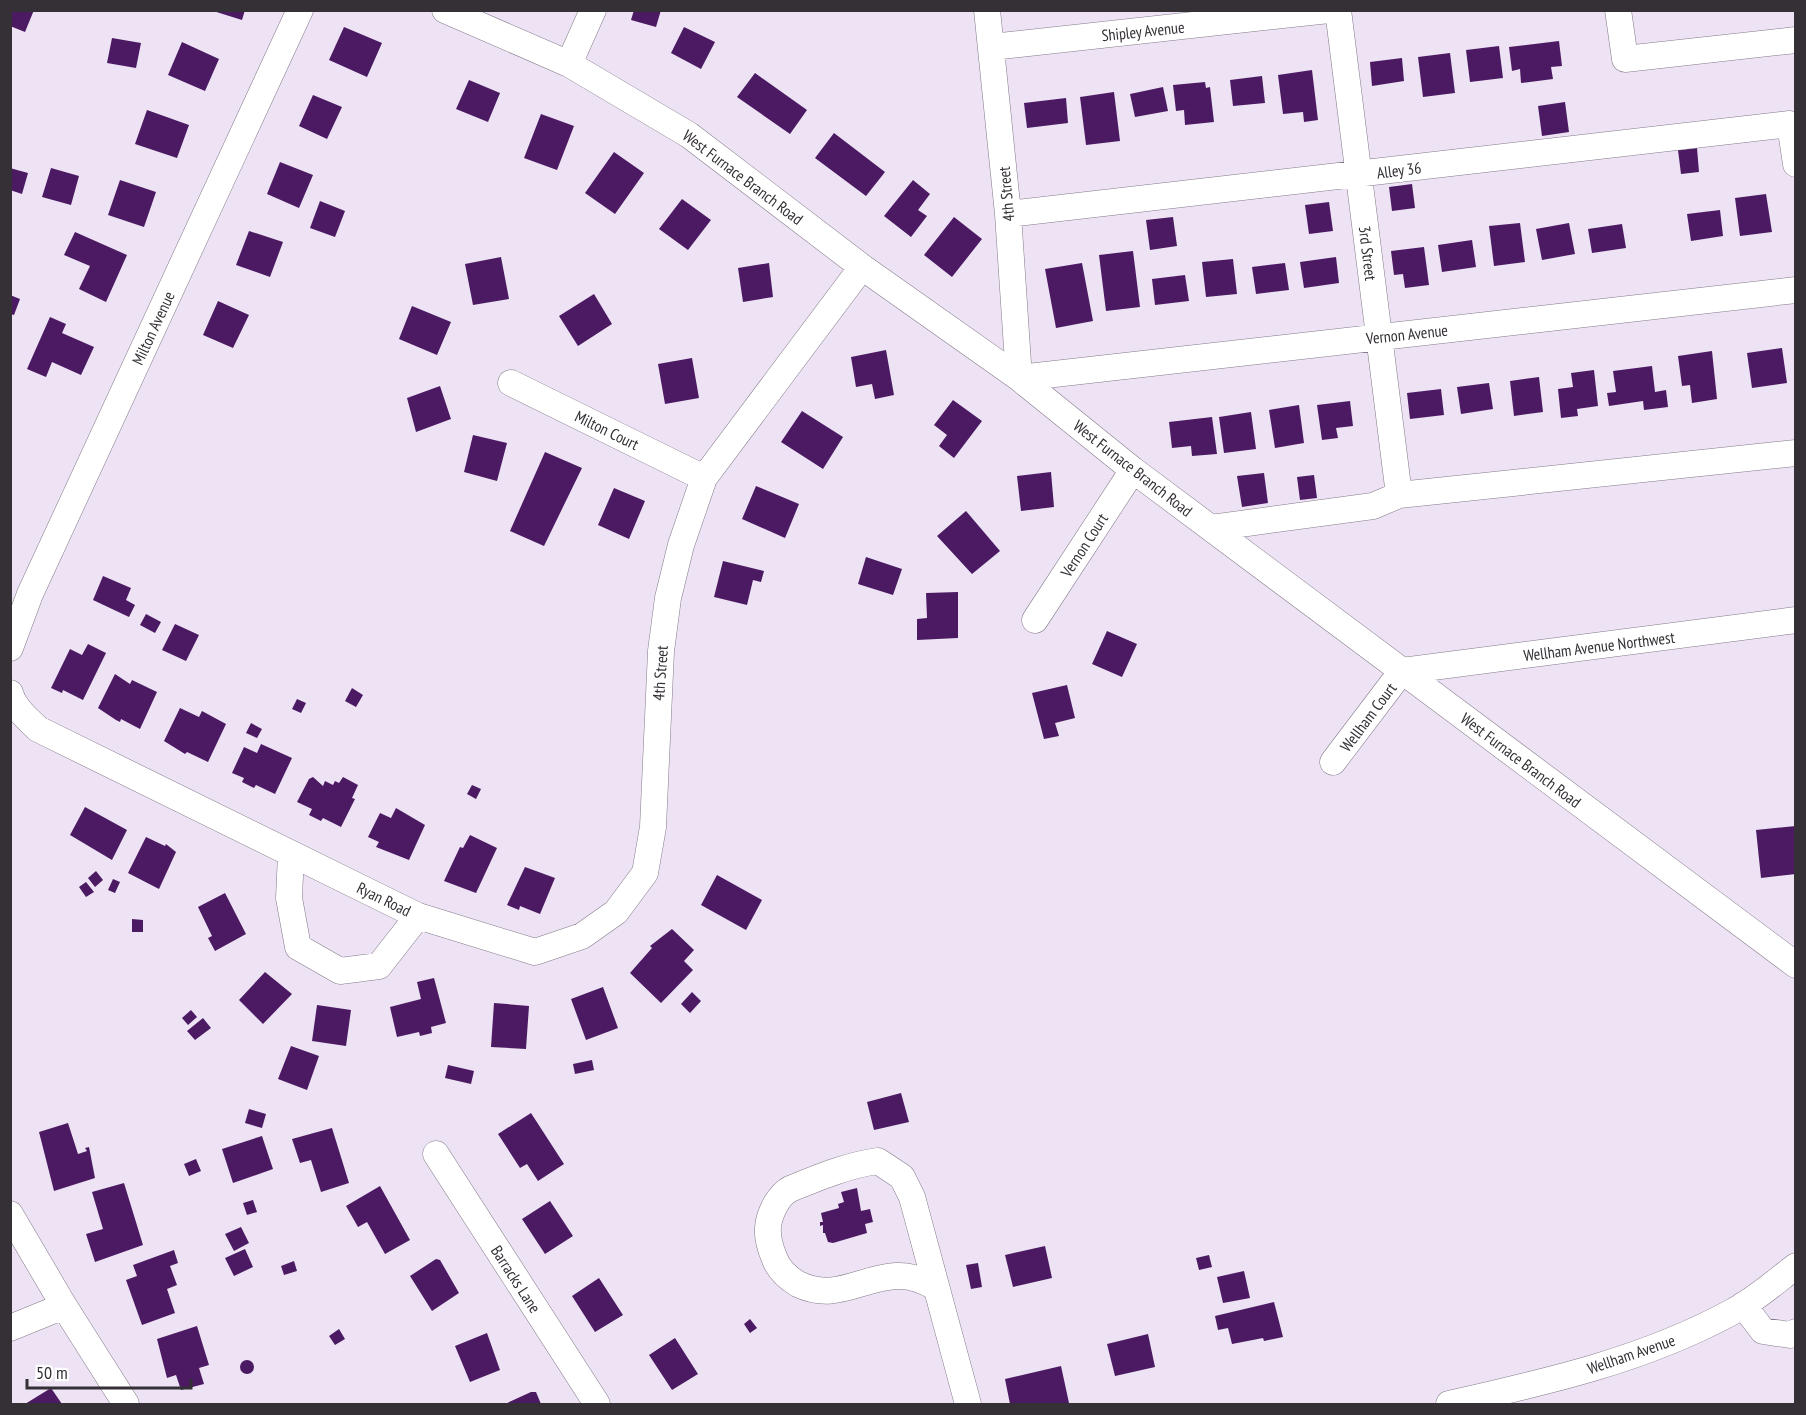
<svg xmlns="http://www.w3.org/2000/svg" width="1806" height="1415" font-family="'PT Sans Narrow',sans-serif">
	<rect width="100%" height="100%" fill="#eee3f4"/>
	<!-- building -->
	<path fill="#4b1a63" d="M10 10H34L25 32 10 26Z
		M210 10H245L242 20Z
		M634 10H661L656 27 631 20Z
		M344 27 382 43 367 77 329 60Z
		M684 27 715 42 701 69 671 53Z
		M112 38 141 43 136 68 107 63Z
		M1559 41 1562 66 1551 67 1553 79 1521 83 1520 69 1512 71 1509 47Z
		M182 42 219 59 205 91 168 75Z
		M1499 46 1503 78 1470 82 1466 50Z
		M1450 53 1455 93 1423 97 1418 57Z
		M1402 58 1404 81 1372 86 1370 62Z
		M1312 70 1318 120 1304 122 1303 112 1283 114 1278 75Z
		M755 73 807 110 790 134 737 97Z
		M1262 76 1265 103 1233 106 1230 80Z
		M469 80 500 93 488 122 456 109Z
		M1205 82 1206 88 1210 87 1214 122 1185 125 1184 110 1176 111 1173 85Z
		M1163 87 1168 111 1135 117 1130 94Z
		M1114 92 1120 141 1086 145 1080 97Z
		M313 95 342 107 327 139 299 126Z
		M1066 98 1068 123 1027 128 1024 103Z
		M1565 102 1569 132 1542 136 1538 106Z
		M147 110 189 125 177 158 135 144Z
		M541 114 574 126 557 170 524 158Z
		M834 133 885 172 866 196 815 158Z
		M1697 148 1699 172 1681 174 1678 150Z
		M614 152 644 173 615 214 585 193Z
		M280 162 313 175 299 208 267 194Z
		M10 168 28 173 22 194 10 190Z
		M51 168 79 176 71 205 42 197Z
		M120 180 156 192 144 227 108 215Z
		M913 180 930 194 918 210 927 216 911 237 884 216Z
		M1412 184 1415 208 1392 211 1389 187Z
		M1766 194 1772 232 1740 236 1735 198Z
		M682 199 711 220 688 250 659 229Z
		M320 201 345 211 335 237 310 228Z
		M1329 202 1333 231 1309 234 1305 205Z
		M1720 210 1723 236 1691 241 1687 214Z
		M954 217 982 239 952 277 924 255Z
		M1173 217 1177 246 1150 250 1146 220Z
		M1520 223 1525 262 1494 266 1489 226Z
		M1569 223 1575 254 1542 260 1536 229Z
		M1622 224 1626 248 1592 253 1588 229Z
		M249 231 283 242 270 277 236 265Z
		M75 232 127 255 106 302 79 289 90 266 64 255Z
		M1472 240 1476 267 1442 272 1438 245Z
		M1424 247 1429 285 1405 288 1403 274 1394 275 1391 251Z
		M1133 251 1140 307 1106 311 1099 255Z
		M501 257 509 299 473 305 465 264Z
		M1336 257 1339 283 1304 288 1300 262Z
		M1233 259 1237 294 1206 297 1202 262Z
		M769 263 773 297 743 302 738 268Z
		M1082 263 1093 321 1056 328 1045 269Z
		M1285 263 1289 290 1256 294 1252 267Z
		M1185 275 1189 301 1155 305 1152 279Z
		M594 294 612 324 578 346 559 316Z
		M10 295 20 299 14 315 10 314Z
		M218 301 249 315 233 348 203 335Z
		M412 306 451 322 437 355 399 339Z
		M50 317 66 324 62 333 94 347 81 375 52 362 46 377 27 369Z
		M1782 348 1787 383 1752 388 1747 353Z
		M886 350 894 395 875 399 872 384 856 387 851 357Z
		M1712 351 1717 399 1692 403 1690 385 1682 386 1678 356Z
		M692 358 699 398 665 404 658 364Z
		M1652 366 1655 392 1666 390 1668 407 1644 410 1643 401 1609 406 1607 393 1616 392 1613 371Z
		M1594 370 1598 406 1577 409 1578 416 1561 418 1558 389 1573 387 1571 373Z
		M1539 377 1543 412 1514 416 1510 381Z
		M1489 383 1493 409 1461 414 1457 387Z
		M440 386 451 419 416 432 407 398Z
		M1441 389 1444 415 1410 419 1407 393Z
		M953 400 982 421 954 458 939 446 947 435 934 425Z
		M1350 401 1353 426 1336 428 1338 438 1322 440 1317 405Z
		M1299 405 1304 443 1275 448 1269 410Z
		M802 411 843 437 823 469 781 442Z
		M1251 412 1256 449 1224 453 1219 417Z
		M1212 417 1217 454 1192 456 1191 446 1172 448 1169 422Z
		M473 435 507 443 497 481 464 472Z
		M545 452 582 468 544 546 510 531Z
		M1051 472 1054 507 1021 511 1017 476Z
		M1264 473 1268 503 1242 507 1237 476Z
		M1314 475 1317 498 1300 500 1297 477Z
		M756 486 799 504 785 538 742 519Z
		M614 488 645 501 629 539 598 525Z
		M966 511 1000 551 972 574 937 536Z
		M866 557 902 569 893 595 858 584Z
		M723 561 764 571 761 582 753 580 747 605 714 597Z
		M103 576 131 588 126 600 135 605 129 617 93 600Z
		M958 592V638L917 640V619L927 618 926 593Z
		M146 614 161 622 155 633 140 625Z
		M175 624 199 635 186 661 162 650Z
		M1107 631 1137 644 1122 677 1092 664Z
		M88 644 106 653 83 700 63 690 62 693 51 688 70 649 82 655Z
		M115 674 130 684 132 680 157 692 140 729 121 719 120 722 116 720 98 708Z
		M1067 685 1075 718 1055 723 1059 736 1044 739 1032 693Z
		M352 688 363 695 356 707 345 701Z
		M297 699 306 703 301 713 292 709Z
		M180 708 199 717 202 711 226 724 208 762 187 752 185 754 164 741Z
		M251 723 262 729 257 738 246 733Z
		M261 744 292 758 275 794 256 785 254 788 242 782 244 778 232 773 244 747 257 753Z
		M313 777 323 786 325 781 333 785 335 781 339 783 343 777 358 785 352 798 355 799 341 827 323 818 321 821 309 815 312 809 297 802 309 779Z
		M472 785 481 789 476 799 467 794Z
		M85 807 127 830 112 860 70 835Z
		M396 808 425 825 409 860 376 847 379 842 368 837 380 813 391 818Z
		M1796 826V874L1761 878 1756 830Z
		M470 835 497 848 476 893 444 881 460 847 463 848Z
		M146 837 165 846 166 844 176 852 159 889 128 873Z
		M525 867 555 878 540 914 520 906 519 910 507 905Z
		M96 871 103 880 95 887 88 878Z
		M717 875 762 900 746 930 701 905Z
		M113 879 120 882 115 893 108 890Z
		M86 882 94 892 86 897 79 887Z
		M225 893 246 934 215 951 208 938 212 936 198 907Z
		M132 919 143 920V932H132Z
		M672 929 694 950 684 961 693 970 661 1003 630 973 652 948 650 946Z
		M265 972 292 994 263 1024 239 1000Z
		M434 978 446 1023 431 1027 432 1033 420 1036 419 1032 397 1037 390 1007 421 999 417 982Z
		M603 987 618 1028 586 1040 571 999Z
		M692 992 701 1001 690 1013 681 1004Z
		M494 1003 529 1006 526 1049 491 1047Z
		M317 1005 351 1010 346 1046 312 1041Z
		M191 1010 197 1017 188 1025 182 1018Z
		M203 1018 211 1028 195 1040 187 1031Z
		M291 1046 319 1056 307 1090 278 1079Z
		M592 1060 594 1070 575 1074 573 1064Z
		M448 1065 474 1071 471 1084 445 1078Z
		M901 1093 909 1122 874 1130 867 1102Z
		M249 1109 266 1114 262 1128 245 1123Z
		M531 1113 564 1164 538 1181 527 1164 520 1168 498 1134Z
		M68 1123 78 1154 87 1151 85 1148 89 1147 95 1178 54 1191 39 1132Z
		M332 1128 349 1183 321 1192 311 1160 300 1163 292 1139Z
		M262 1136 273 1169 233 1183 222 1149Z
		M196 1159 201 1171 189 1176 184 1164Z
		M124 1183 143 1245 95 1262 86 1234 103 1229 92 1192Z
		M380 1186 410 1240 385 1254 367 1222 358 1227 346 1206Z
		M857 1188 861 1211 870 1209 873 1222 865 1224 867 1233 833 1243 828 1242 825 1233H823V1225L820 1226V1222H823L821 1213 839 1208 838 1204 844 1202 841 1192Z
		M253 1200 257 1212 247 1215 243 1203Z
		M550 1201 573 1236 545 1254 522 1219Z
		M241 1227 249 1243 234 1251 225 1234Z
		M1045 1246 1052 1278 1013 1287 1005 1255Z
		M245 1249 253 1267 234 1276 225 1258Z
		M174 1250 178 1263 170 1266 177 1285 167 1289 175 1313 142 1325 126 1280 137 1276 133 1265Z
		M1209 1255 1212 1267 1199 1270 1196 1258Z
		M436 1259 440 1260 459 1293 432 1311 410 1276Z
		M294 1261 297 1271 284 1275 281 1266Z
		M978 1263 982 1287 971 1289 966 1265Z
		M1244 1271 1250 1298 1223 1303 1217 1277Z
		M599 1278 623 1315 595 1332 572 1296Z
		M1274 1302 1283 1337 1264 1341 1263 1338 1232 1344 1228 1328 1218 1330 1215 1316Z
		M750 1319 757 1328 750 1333 744 1324Z
		M197 1326 209 1365 199 1368 204 1384 181 1390 176 1375 167 1378 157 1339Z
		M339 1329 345 1339 335 1345 329 1336Z
		M487 1333 500 1370 470 1382 455 1346Z
		M1148 1334 1155 1367 1115 1376 1107 1344Z
		M675 1338 698 1374 672 1390 649 1355Z
		M240 1367a7 7 0 1 1 14 0a7 7 0 1 1-14 0Z
		M1061 1366 1069 1403 1010 1404 1005 1379Z
		M51 1388 62 1404H25Z
		M531 1392H536L541 1404H505Z"/>
	<g fill="none" stroke-linecap="round" stroke-linejoin="round">
		<!-- minor casing -->
		<g stroke="#837a89" stroke-width="27">
			<path id="minor" d="M445 10 569 64 689 135 862 267 1019 378 1133 470 1796 965
				M987 10 1008 214 1019 378 1796 290
				M1338 10 1399 495
				M1618 10 1625 59 1796 40
				M992 47 1329 10
				M569 64 593 10
				M1008 214 1790 124 1796 164
				M511 383 704 478
				M1211 528 1373 506 1399 495 1796 453
				M1035 620 1133 470
				M10 648 30 594 300 10
				M10 693C14 708 27 718 38 729L418 916 535 952 582 936 616 912 645 873 653 827 661 651 668 598 681 545 704 478 862 267
				M1333 762 1402 671 1796 620
				M291 854 289 898 298 947 340 971 379 966 418 916
				M436 1154 597 1404
				M10 1214 64 1306 126 1404
				M935 1287C923 1280 910 1275 896 1276 860 1278 835 1302 798 1284 788 1278 778 1269 774 1257 769 1245 765 1231 770 1217 774 1205 782 1191 795 1187 822 1176 849 1165 878 1161L902 1177 912 1197 968 1404
				M1743 1305 1763 1331 1790 1335 1796 1332
				M10 1328 64 1306
				M1449 1404C1546 1382 1644 1360 1732 1312 1755 1300 1775 1282 1796 1266"/>
		</g>
		<!-- minor -->
		<use href="#minor" stroke="#fff" stroke-width="26"/>
	</g>
	<g text-anchor="middle" stroke-width="6" stroke-linejoin="round" paint-order="stroke">
		<!-- street labels -->
		<g font-size="16" fill="#343036" stroke="#fff">
			<text transform="translate(1143 31) rotate(-6)" y="6">Shipley Avenue</text>
			<text transform="translate(1399 170) rotate(-7)" y="6">Alley 36</text>
			<text transform="translate(743 177) rotate(37)" y="6">West Furnace Branch Road</text>
			<text transform="translate(1006 194) rotate(-95)" y="6">4th Street</text>
			<text transform="translate(1368 253) rotate(83)" y="6">3rd Street</text>
			<text transform="translate(153 328) rotate(-65)" y="6">Milton Avenue</text>
			<text transform="translate(1407 334) rotate(-6)" y="6">Vernon Avenue</text>
			<text transform="translate(607 430) rotate(26)" y="6">Milton Court</text>
			<text transform="translate(1133 468) rotate(38)" y="6">West Furnace Branch Road</text>
			<text transform="translate(1084 545) rotate(-57)" y="6">Vernon Court</text>
			<text transform="translate(1599 646) rotate(-7)" y="6">Wellham Avenue Northwest</text>
			<text transform="translate(660 673) rotate(-86)" y="6">4th Street</text>
			<text transform="translate(1368 717) rotate(-53)" y="6">Wellham Court</text>
			<text transform="translate(1521 760) rotate(37)" y="6">West Furnace Branch Road</text>
			<text transform="translate(384 899) rotate(26)" y="6">Ryan Road</text>
			<text transform="translate(516 1279) rotate(57)" y="6">Barracks Lane</text>
			<text transform="translate(1631 1354) rotate(-19)" y="6">Wellham Avenue</text>
		</g>
	</g>
	<!-- border -->
	<rect width="1806" height="1415" fill="none" stroke="#343036" stroke-width="24"/>
	<!-- scale -->
	<path d="M27 1379v9h164v-9" fill="none" stroke="#343036" stroke-width="3"/>
	<text x="36" y="1379" font-size="18" fill="#343036" stroke="#ffffff" stroke-width="4.5" paint-order="stroke">50 m</text>
</svg>
